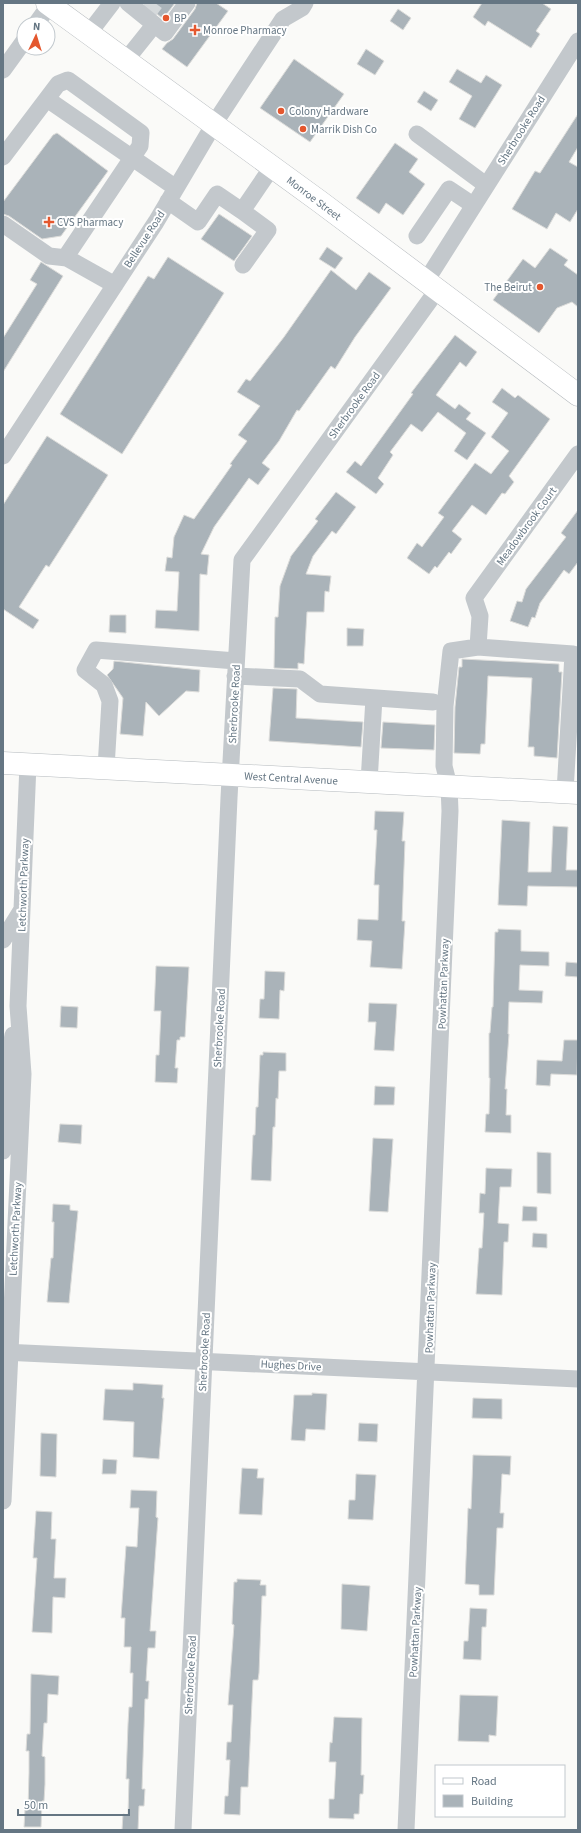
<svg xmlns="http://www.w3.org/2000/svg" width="581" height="1833" font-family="'Source Sans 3',sans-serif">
	<rect width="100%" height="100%" fill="#fafaf8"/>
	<!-- building -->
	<path fill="#aab3b9" stroke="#dcdcda" d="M144 3H175L163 19Z
		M197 3H216L228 11 187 67 162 49 167 43 173 39 195 9Z
		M482 3H542L551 9 536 31 540 34 531 48 488 21 485 26 473 17Z
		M398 9 411 18 403 30 390 21Z
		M366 49 384 61 375 75 357 64Z
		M294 59 344 94 310 142 260 108Z
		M457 69 481 83 486 75 502 85 475 128 459 119 472 96 449 82Z
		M424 91 438 100 431 111 417 102Z
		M578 114V147L569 162 578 167V209L570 222 556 213 547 229 512 209 535 171 540 173Z
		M57 133 108 171 61 236 42 239 9 216 3 214V202L53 135Z
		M395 143 418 159 409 172 425 184 403 215 386 203 379 214 356 198Z
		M219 214 252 236 234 261 201 239Z
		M327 247 343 258 335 269 319 259Z
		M550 248 568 260 564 265 578 275V307L572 302 557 308 539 333 493 300 523 259 535 268Z
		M168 257 224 293 122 454 60 414 148 276 154 279Z
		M41 262 63 276 3 372V338L37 284 30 280Z
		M331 270 356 290 369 272 391 288 355 337 335 369 331 366 299 411 297 410 279 441 262 463 270 469 258 485 249 478 214 527 201 554 209 555 207 575 200 574 199 631 155 628 156 610 177 611 179 572 165 571 167 557 172 558 174 537 184 515 194 519 232 465 230 464 247 441 238 435 260 406 237 392 246 379 250 381 284 337Z
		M455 335 477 352 466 367 460 362 436 395 455 409 459 404 471 413 466 419 486 433 467 460 454 451 466 433 438 412 422 432 411 424 390 452 393 455 378 478 384 484 376 494 346 472 355 461 361 466 413 394 411 393Z
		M502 388 515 398 518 395 550 419 509 476 514 482 505 494 502 493 486 515 472 505 452 531 462 539 451 554 449 552 437 568 435 566 429 574 407 558 417 543 422 547 444 517 438 513 475 463 491 474 509 451 491 437 508 413 492 402Z
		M47 436 108 475 49 567 46 565 19 607 39 620 33 629 3 609V505Z
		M336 492 356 507 336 534 332 531 313 556 306 574 331 576 329 592 325 591 324 612H307L304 664 298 663V669L274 668 275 617H278L280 586 291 556 318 521 315 519Z
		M578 510V562L569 574 564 570 540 603 535 618 532 617 528 627 510 621 517 601 522 602 526 589 566 537 561 533Z
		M110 615H126V633L109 632Z
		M347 628 364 629 363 646H347Z
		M462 659 559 664V672H562L557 758 534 756V747H528L532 678 488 676 485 744H481L480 754 454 753 455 707 459 667H462Z
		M114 661 200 670 199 692 186 691 159 716 146 702 143 736 120 734 123 698 107 675 113 669Z
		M273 688 297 689 296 718 363 722 361 747 269 741Z
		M383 722 435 725 434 750 381 748Z
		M375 811 404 812 402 841H405L402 921H405L402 969 370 967 372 941 357 940 358 919 378 920 379 885H374L377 830H374Z
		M502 820 530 822 528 872H551L553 826 568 827 566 870H578V887L528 886 527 906 498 905Z
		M498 929 521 930V951L549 952V966L520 965 519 990 543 991 542 1003 509 1002 508 1034H509L505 1089H507L506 1115H511V1133L485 1132 486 1114H489L490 1078H489V1033H490L492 1007H493L495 932H498Z
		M566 962 578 963V977L565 976Z
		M156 966 189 967 185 1037H180V1040H177L175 1068H178L177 1083 155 1082 156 1055H159L161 1011H154Z
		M265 971 285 972 284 991 280 990 279 1019 259 1018 260 999H264Z
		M369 1003 397 1004 394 1051 374 1050 376 1022H368Z
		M61 1006 78 1007 77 1028 60 1027Z
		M564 1040H578L577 1075 551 1074 550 1086 536 1085 537 1060 562 1061Z
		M263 1052 286 1053V1071H279L278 1099 276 1098 275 1127H273L271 1181 251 1180 253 1135H255L256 1107H258L260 1055H263Z
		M375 1086 395 1087 394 1105H374Z
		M60 1124 82 1125 81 1144 58 1142Z
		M373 1138 393 1139 388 1212 369 1211Z
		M537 1152 551 1153V1194L537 1193Z
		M486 1168 512 1169 511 1187H500L498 1223 509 1224 508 1242H504L502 1295 476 1294 479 1248H482L484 1213H479L480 1193 485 1194Z
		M53 1204 70 1205V1210L78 1211 69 1303 47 1302 51 1258H53L54 1222H52Z
		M523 1206 537 1207V1221H522Z
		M533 1233 547 1234V1248L532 1247Z
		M133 1383 163 1385 162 1398H164L159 1459 133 1457 134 1422 103 1420 105 1389 133 1390Z
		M312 1393 327 1394 325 1430 306 1429 305 1441 291 1440 294 1395H312Z
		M473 1398 502 1399V1419L472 1418Z
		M359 1423 378 1424 377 1442 358 1441Z
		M41 1433 57 1434 56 1477 40 1476Z
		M473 1455 511 1456 510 1475 502 1474 500 1513H504L503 1528H497L494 1595H479V1585L465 1584 468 1508 471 1509Z
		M103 1459 117 1460 116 1474H102Z
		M242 1468 258 1469 257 1478H264L262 1515 239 1514Z
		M356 1474 376 1475 373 1520 348 1519 349 1500H355Z
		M131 1490 157 1491 156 1517 158 1518 150 1631H156L155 1648H148L146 1681H149L148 1699H145L142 1789H145L144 1806H139L138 1830H122L123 1814 128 1815 129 1779H126L128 1724 129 1707H132L133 1673H130L131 1647H124L125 1618H121L126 1546 137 1547 139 1508H130Z
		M36 1511 52 1512 51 1539H56L54 1578H66L65 1598 53 1597 52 1633 32 1632 37 1558H33Z
		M237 1579 261 1580 260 1585H266V1596H262L259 1673 258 1680H253L248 1787H241L240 1815 224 1814 225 1796H228L230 1760H226L227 1742H231L233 1705H228L234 1625 232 1624 234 1582H237Z
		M342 1584 370 1586 367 1631 341 1629Z
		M470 1608 487 1609 486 1627H482L481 1660 463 1659 464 1641H468Z
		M31 1674 59 1676 58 1695 48 1694 47 1723H44L42 1756 45 1757V1784L44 1801H42L41 1827H24L25 1809H28L29 1773V1751H26L27 1734H30Z
		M460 1695 498 1696 496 1736 489 1735V1742L458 1741Z
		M334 1717 362 1718 361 1775H364L363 1794H360L359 1814H354V1819L329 1818V1799H334L336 1762H329L330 1742 332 1743Z"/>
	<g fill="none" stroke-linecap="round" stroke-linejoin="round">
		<!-- minor-tunnel -->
		<path stroke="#d5d9db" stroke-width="17" stroke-dasharray="17 8" stroke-linecap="butt" d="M149 11 155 3"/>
		<!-- major casing -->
		<g stroke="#b5babe" stroke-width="23">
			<path id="major" d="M47 3 319 201 578 395
				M3 763 578 793"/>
		</g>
		<!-- minor -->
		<path stroke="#c3c8cc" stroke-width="17" d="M128 3 165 33 187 3
			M36 24 51 3
			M89 33 112 3
			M126 60 154 25
			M3 70 24 41
			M47 99 176 188
			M417 134 486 185
			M3 157 58 84 68 80 141 133 140 146 65 258
			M168 201 198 222 217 194 242 211 272 167
			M242 211 268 230 243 265
			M3 224 49 256 67 258 115 285
			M417 236 449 189 473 205
			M426 281 578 41
			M3 456 156 222 214 124 283 19 302 8 305 3
			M235 676 300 679 320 694 433 702
			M106 768 110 701 104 685 85 670 96 650 236 661
			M369 782 374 698
			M565 792 573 654 478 647 480 616 474 598 578 454
			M3 940 21 911
			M3 1151 6 1075 13 1035
			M3 1352 578 1379
			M3 1501 23 1074 18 1006 28 764
			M183 1830 229 798 242 560 438 289
			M406 1830 450 811 449 786 444 766 445 706 451 651 478 647"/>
		<!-- major -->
		<use href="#major" stroke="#fff" stroke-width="22"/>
	</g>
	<!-- markers -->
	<g fill="#e4572e" stroke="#fff" stroke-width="1.5">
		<circle cx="166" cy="18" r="4"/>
		<path d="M193 24h4v4h4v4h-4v4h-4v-4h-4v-4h4z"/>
		<circle cx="281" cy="111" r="4"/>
		<circle cx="303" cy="129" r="4"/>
		<path d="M47 216h4v4h4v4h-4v4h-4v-4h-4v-4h4z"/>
		<circle cx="540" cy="287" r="4"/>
	</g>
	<g text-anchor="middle" stroke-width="4" stroke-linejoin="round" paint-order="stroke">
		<!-- poi labels -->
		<g font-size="11" fill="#657683" stroke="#fff" text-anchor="start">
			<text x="174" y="22">BP</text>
			<text x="203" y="34">Monroe Pharmacy</text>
			<text x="289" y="115">Colony Hardware</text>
			<text x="311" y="133">Marrik Dish Co</text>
			<text x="57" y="226">CVS Pharmacy</text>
			<text x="532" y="291" text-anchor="end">The Beirut</text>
		</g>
		<!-- street labels -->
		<g font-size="11" fill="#657683" stroke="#fff">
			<text transform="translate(521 130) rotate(-58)" y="4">Sherbrooke Road</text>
			<text transform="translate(314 198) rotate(37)" y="4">Monroe Street</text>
			<text transform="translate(144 239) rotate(-57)" y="4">Bellevue Road</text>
			<text transform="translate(354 405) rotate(-54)" y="4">Sherbrooke Road</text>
			<text transform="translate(526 526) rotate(-54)" y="4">Meadowbrook Court</text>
			<text transform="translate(234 704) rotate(-87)" y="4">Sherbrooke Road</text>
			<text transform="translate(291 778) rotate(3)" y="4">West Central Avenue</text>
			<text transform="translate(23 885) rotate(-88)" y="4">Letchworth Parkway</text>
			<text transform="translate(443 984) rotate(-88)" y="4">Powhattan Parkway</text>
			<text transform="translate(219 1028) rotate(-87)" y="4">Sherbrooke Road</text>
			<text transform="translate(15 1229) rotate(-87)" y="4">Letchworth Parkway</text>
			<text transform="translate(430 1308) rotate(-88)" y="4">Powhattan Parkway</text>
			<text transform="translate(204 1352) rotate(-87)" y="4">Sherbrooke Road</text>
			<text transform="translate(291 1365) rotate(3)" y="4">Hughes Drive</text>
			<text transform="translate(415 1632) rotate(-87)" y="4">Powhattan Parkway</text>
			<text transform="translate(190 1675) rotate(-87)" y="4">Sherbrooke Road</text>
		</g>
	</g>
	<!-- border -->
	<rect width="581" height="1833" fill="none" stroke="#657683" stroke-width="8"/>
	<!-- legend -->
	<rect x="435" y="1765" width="130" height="52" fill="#ffffff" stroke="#c1c8cd"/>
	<rect x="443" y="1778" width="20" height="6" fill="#ffffff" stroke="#c1c8cd"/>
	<text x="471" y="1785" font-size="12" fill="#657683">Road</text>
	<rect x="443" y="1795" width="20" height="12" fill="#aab3b9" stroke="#c1c8cd"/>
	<text x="471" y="1805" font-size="12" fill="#657683">Building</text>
	<!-- north arrow -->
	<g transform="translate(36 36) rotate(4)"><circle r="19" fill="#ffffff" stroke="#c1c8cd"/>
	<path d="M0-3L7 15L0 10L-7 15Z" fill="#e4572e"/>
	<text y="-6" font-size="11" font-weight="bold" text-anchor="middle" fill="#657683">N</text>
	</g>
	<!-- scale -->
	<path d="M18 1809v6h111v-6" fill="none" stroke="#657683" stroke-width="2"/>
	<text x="24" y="1809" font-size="12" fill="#657683" stroke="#ffffff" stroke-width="3" paint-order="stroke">50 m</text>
</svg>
